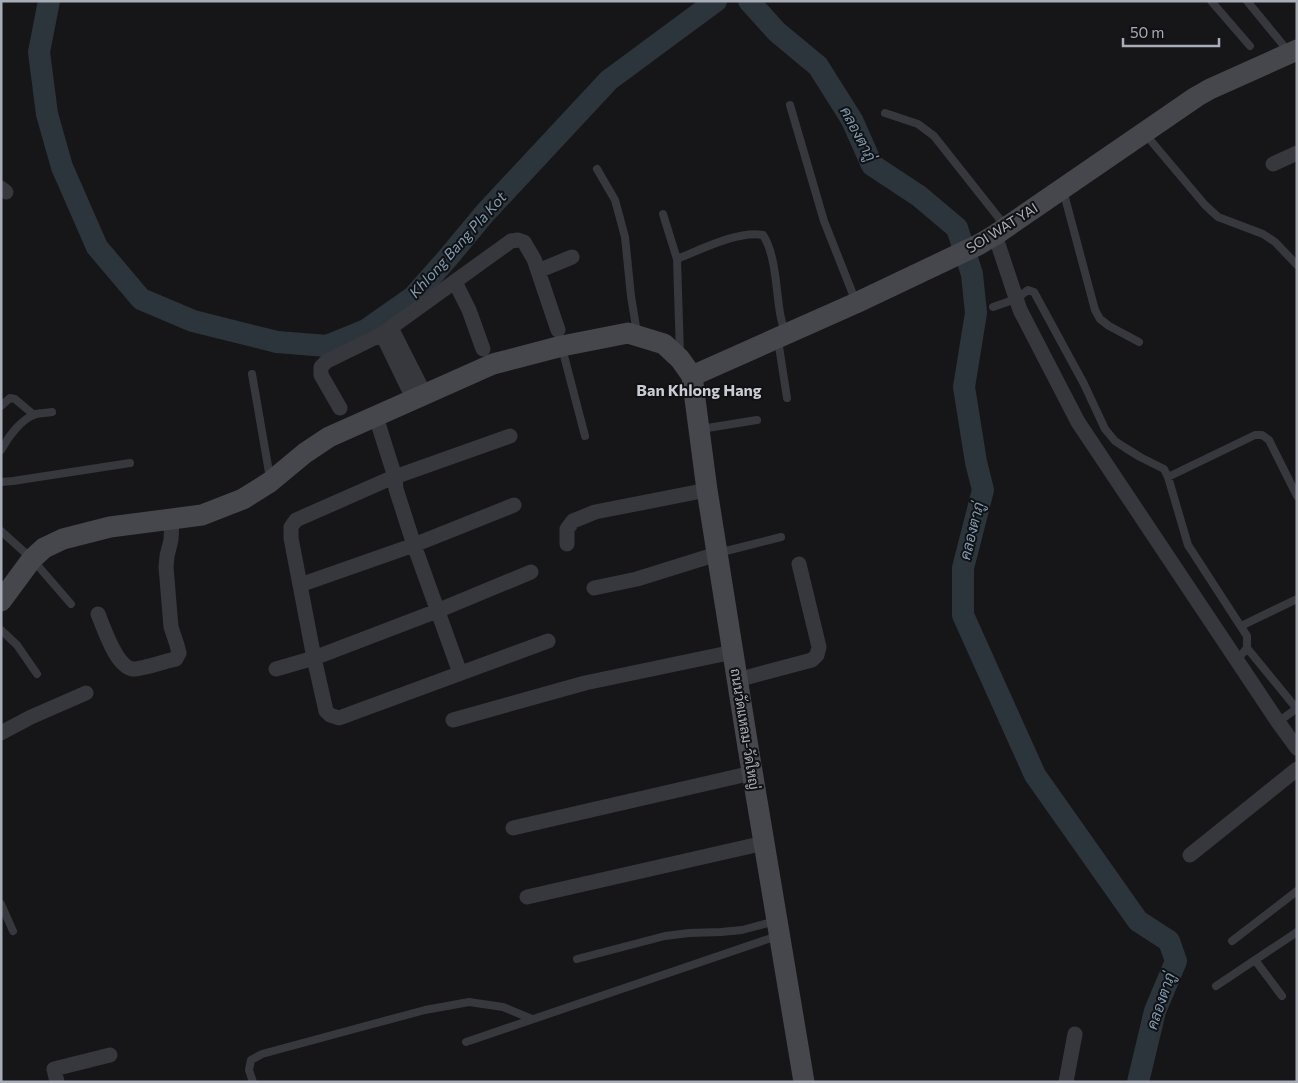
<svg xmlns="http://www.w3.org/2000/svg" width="1298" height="1083" font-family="Commissioner,Sarabun,sans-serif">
	<rect width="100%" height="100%" fill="#161618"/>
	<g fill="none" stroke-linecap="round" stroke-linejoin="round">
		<!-- river -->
		<path stroke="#2c353c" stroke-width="22" d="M49 1 39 52 47 114 62 167 97 247 141 299 193 321 277 342 327 346 366 330 413 297 446 260 485 213 609 80 716 1
			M749 1 777 32 818 66 852 120 872 165 919 196 957 228 972 274 976 313 964 387 976 462 983 490 963 568V615L1035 775 1138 921 1169 941 1176 961 1155 1011 1138 1082"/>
		<!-- lane -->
		<path stroke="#37383d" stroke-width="8" d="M1211 1 1250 46
			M1247 1 1289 52
			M790 105 824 221 856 302
			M885 113 918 124 934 136 1006 227
			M1146 135 1205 205 1218 217 1263 234 1275 242 1297 265
			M597 169 615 200 625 237 631 296 637 333
			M1063 190 1095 310 1100 319 1109 326 1139 342
			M663 214 677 259 680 355
			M677 259C700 250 739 230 763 235 776 255 776 290 780 313 781 319 783 326 785 332
			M993 307 1016 299 1028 290 1034 292 1084 384 1105 429 1115 441 1124 447 1140 457 1164 469 1168 477 1188 545 1247 636V648L1237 660
			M778 340 787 398
			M562 348 585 436
			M252 374 270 478
			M1 406 10 398 15 399 34 415
			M701 429 757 420
			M1 450C8 437 21 419 36 414 41 413 47 413 52 412
			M1168 477 1255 435H1262L1269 440 1297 496
			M1 482 13 481 130 463
			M1 531 32 559 71 604
			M718 553 781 537
			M1241 626 1297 599
			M1 630 17 645 37 674
			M1247 648 1297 709
			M1278 722 1296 709 1297 710
			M1 904 13 931
			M1232 941 1297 891
			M577 959 665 936 689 933 721 932 742 930 776 921
			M1255 960 1282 996
			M1216 986 1297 932
			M466 1042 777 936
			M253 1082 249 1070 251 1060 262 1054 358 1028 425 1010 469 1002 503 1007 532 1019"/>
		<!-- street -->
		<path stroke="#37383d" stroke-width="15" d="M1273 164 1297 153
			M1 188 6 192
			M995 235 1020 310 1078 422 1278 722 1297 748
			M538 271 572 257
			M455 282 469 310 483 349
			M391 328 425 395
			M382 334 414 400
			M340 408 321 375V367L327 361 382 334 511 241 518 240 524 242 534 259 558 330
			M376 417 395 477 396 489 414 545 460 673
			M510 436 389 479 296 520 291 527V538L314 658 326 711 330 715 339 718 548 641
			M567 544V529L573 521 595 512 707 490
			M300 585 414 545 514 505
			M594 588 637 579 717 554
			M98 614C104 628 116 667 133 669 143 669 165 661 176 659L179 653 177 645 171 627 166 567 167 556 171 540 172 519
			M276 669 314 658 437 611 531 572
			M737 680 812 660 817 655 819 647 799 564
			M453 720 585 683 733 652
			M1 733 31 717 86 693
			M513 828 752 773
			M1190 855 1297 769
			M527 897 764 843
			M57 1082 54 1069 110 1055
			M1066 1082 1075 1034"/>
		<!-- secondary -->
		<path stroke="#45474d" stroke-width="21" d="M692 376 856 303 978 245 995 235 1196 97 1210 89 1297 50
			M1 601 32 559 44 548 63 539 110 527 202 515 243 499 270 482 305 453 329 437 493 364 562 346 628 333 664 344 680 359 692 376 707 490 748 747 804 1082"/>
	</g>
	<g text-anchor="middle" stroke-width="4" stroke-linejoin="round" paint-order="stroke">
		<!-- street labels -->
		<g font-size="14" fill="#a8adb8" stroke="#111113">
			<text transform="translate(1002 228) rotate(-32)" y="5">SOI WAT YAI</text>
			<text transform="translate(745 729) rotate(81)" y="5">ถนนวัดแหลม-วัดใหญ่</text>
		</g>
		<!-- water labels -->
		<g font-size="15" font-style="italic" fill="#7f9bb3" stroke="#111113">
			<text transform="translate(858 134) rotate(62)" y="5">คลองตาภู่</text>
			<text transform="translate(458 245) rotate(-48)" y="5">Khlong Bang Pla Kot</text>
			<text transform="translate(972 531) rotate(-76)" y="5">คลองตาภู่</text>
			<text transform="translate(1161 1001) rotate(-71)" y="5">คลองตาภู่</text>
		</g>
		<!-- quarter labels -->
		<g font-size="16" font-weight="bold" fill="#c9ccd4" stroke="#111113">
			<text x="699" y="396">Ban Khlong Hang</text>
		</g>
	</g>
	<!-- border -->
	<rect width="1298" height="1083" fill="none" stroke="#a8adb8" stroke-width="5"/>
	<!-- scale -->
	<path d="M1123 38v8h96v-8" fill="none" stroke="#a8adb8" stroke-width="2.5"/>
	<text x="1130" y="38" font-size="15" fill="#a8adb8" stroke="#111113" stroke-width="4" paint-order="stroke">50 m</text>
</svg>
